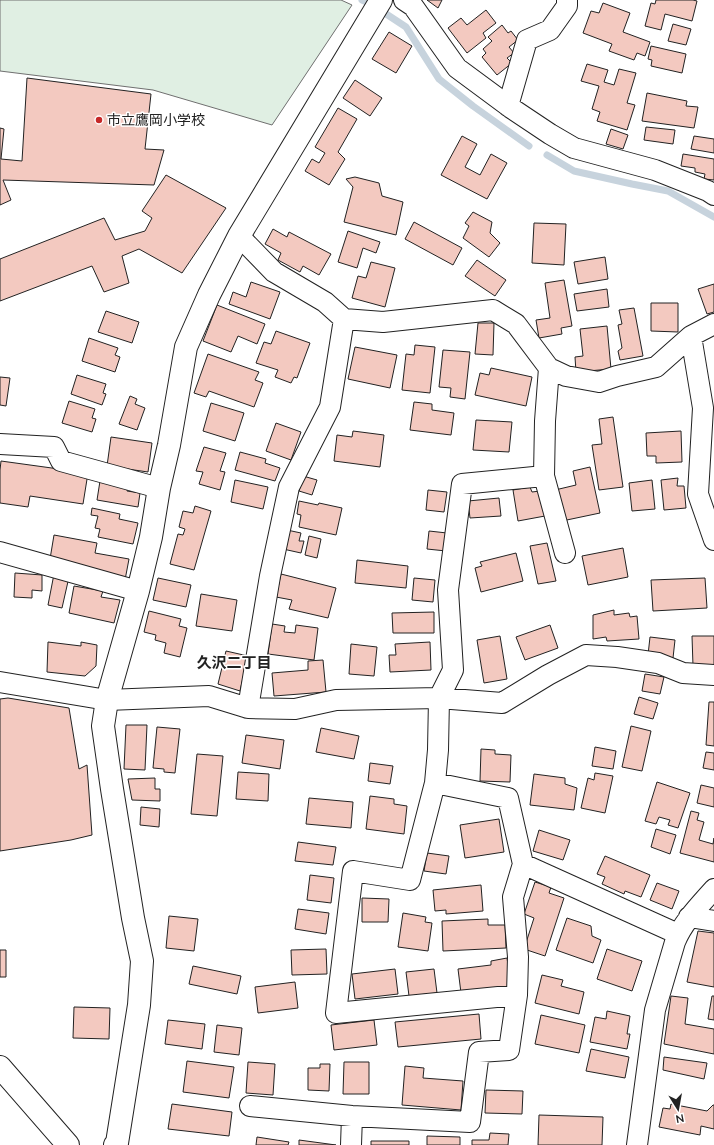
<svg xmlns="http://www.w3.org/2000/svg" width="714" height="1145" font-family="Mulish,'Noto Sans JP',sans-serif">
	<rect width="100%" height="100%" fill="#fff"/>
	<!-- green -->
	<path fill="#e0efe3" stroke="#6f6f6f" d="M0 0H341L352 5 272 125 153 90 0 71Z"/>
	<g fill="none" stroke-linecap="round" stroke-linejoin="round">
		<!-- stream -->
		<path stroke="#c7d3dd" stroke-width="7" d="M362 0 371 4 406 27 439 79 473 106 529 146
			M547 155 574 171 632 184 668 191 714 217"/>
	</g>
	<!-- building -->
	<path fill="#f3c9c0" stroke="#222" d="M427 0H442L438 8Z
		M656 0H693L697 1 692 21 665 14 661 30 645 26 651 3 655 4Z
		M603 3 630 13 623 32 650 42 645 56 637 53 634 60 609 51 612 44 583 33 591 11 599 13Z
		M486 10 496 23 483 33 486 38 467 53 448 28 461 18 467 25Z
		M673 24 691 29 686 45 668 41Z
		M502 25 508 33 511 31 518 40 509 47 514 53 507 58 512 63 497 75 482 57 486 53 483 49 492 41 488 37Z
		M389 32 412 46 396 73 372 59Z
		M651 46 686 54 682 73 651 66 652 60 648 59Z
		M587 64 608 70 604 82 614 85 619 69 636 73 627 103 635 105 627 130 597 121 600 112 592 109 599 86 581 81Z
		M27 78 151 94 145 149 164 150 154 185 3 180 11 200 0 205V128L4 129 1 159 22 161Z
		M355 80 382 98 370 116 343 98Z
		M647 93 687 101 686 106 698 107 694 128 642 121Z
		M338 108 357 119 338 152 345 159 329 185 305 171 312 159 319 163 325 153 315 147Z
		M646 127 675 130 673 144 644 140Z
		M611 129 628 135 623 149 606 144Z
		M462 136 477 144 465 167 480 175 491 154 507 163 487 199 441 175Z
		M694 136 714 139V153L691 149Z
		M683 154 714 159V180L704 179 705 174 695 172V168L681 166Z
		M166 175 226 208 182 273 139 249 122 256 129 283 104 292 92 266 0 301V259L104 218 115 240 145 231 152 218 142 211Z
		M355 177 379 183 382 196 403 202 396 235 344 222 353 187 346 179Z
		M473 212 492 222 490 233 500 243 489 257 463 238 469 226 465 223Z
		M414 222 462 248 453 265 405 239Z
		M534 223 566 224 564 265 532 263Z
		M273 229 287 237 289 232 331 254 319 275 303 266 300 272 278 260 281 253 265 244Z
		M348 231 380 242 376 253 363 248 357 268 338 262Z
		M605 257 608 279 578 284 574 262Z
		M477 260 506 280 495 296 465 276Z
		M371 262 395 268 385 307 352 298 358 276 366 278Z
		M564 280 572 326 561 328 562 334 539 338 536 320 550 318 545 283Z
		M251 282 280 292 270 319 229 304 233 292 246 297Z
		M714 284V312L707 314 698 289Z
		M607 289 609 307 577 311 574 294Z
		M651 303H678V332L651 331Z
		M217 305 265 324 257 344 238 336 231 352 203 341Z
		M634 308 643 356 620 360 618 351 622 348 618 325 622 324 619 310Z
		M106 311 139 322 132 343 98 332Z
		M478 323H494L493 355 475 354Z
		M607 326 611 369 576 372 575 357 583 356 580 329Z
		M276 331 310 343 297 378 294 377 291 383 275 377 278 370 256 363 264 342 271 344Z
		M89 338 118 348 115 355 120 357 115 372 82 361Z
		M415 345 435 347 430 393 402 390 406 354 414 355Z
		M355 347 397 355 390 388 348 379Z
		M443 350 470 352 465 399 450 397 451 388 439 387Z
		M208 354 259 372 255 380 263 383 254 407 209 391 206 397 194 393Z
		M491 368 532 377 526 406 475 395 480 373 489 375Z
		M77 375 106 384 103 393 106 394 102 405 71 394Z
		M0 377 10 378 6 406 0 405Z
		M130 396 137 399 135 404 145 408 137 430 119 424Z
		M69 401 95 409 92 418 96 419 92 432 62 423Z
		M414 402 432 404V410L454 413 451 435 410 430Z
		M211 403 244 413 235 441 203 431Z
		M613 417 623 487 599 490 592 445 602 444 599 419Z
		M476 420 512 422 509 452 473 450Z
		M276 423 301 432 291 460 266 451Z
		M353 431 384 435 380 467 334 461 337 435 352 437Z
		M681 431 682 462 656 463V456H647L646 433Z
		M111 437 152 443 148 472 107 466Z
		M204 447 226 453 220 471 225 472 220 490 199 484 203 472 196 471Z
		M240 452 266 459 265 463 280 468 275 481 235 470Z
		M1 461 88 473 83 504 30 496 28 507 0 503V470Z
		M590 467 600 513 562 521 555 490 576 485 573 471Z
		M303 476 317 480 312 495 299 491Z
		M678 478 677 486H684L686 508 664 510 661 480Z
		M235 480 268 487 263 509 231 502Z
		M652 480 655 509 632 511 629 483Z
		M100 481 128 486 127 491 140 493 138 507 97 500Z
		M530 487 532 492 540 491 545 516 518 521 513 490Z
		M428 490 447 492 444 512 426 510Z
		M499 498 501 516 470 518 468 501Z
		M299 501 318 505 319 503 342 508 336 535 299 527 301 515 297 514Z
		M195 506 211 511 194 570 170 564 178 534 183 535 185 529 179 527 183 511 193 513Z
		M92 508 120 514 119 519 138 523 133 544 98 537 100 529 95 528 98 516 91 515Z
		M287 530 301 533 299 541H304L301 553 283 549Z
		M429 531 447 533 446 551 427 549Z
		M54 535 97 543 95 553 129 559 125 580 49 565Z
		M309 536 321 539 317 558 305 555Z
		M547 543 556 581 538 584 530 546Z
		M623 548 628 577 588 585 582 556Z
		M516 553 523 581 481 592 475 568 482 566 480 562Z
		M357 560 408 566 406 588 355 583Z
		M15 573 42 575V591L32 590V598L14 597Z
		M54 574 69 577 62 608 48 605Z
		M281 574 336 588 328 618 289 609 292 600 276 597Z
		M158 578 191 585 186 607 153 600Z
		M414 578 435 580 433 602 412 600Z
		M705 578 707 608 653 611 651 580Z
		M74 586 103 591 101 597 120 600 114 623 69 613Z
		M201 594 237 600 232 631 196 626Z
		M614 610V615L629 613 630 617 637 616 639 639 607 641 606 637 593 639V615Z
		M149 611 181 619 179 626 187 628 180 657 164 653 166 643 155 640 156 635 144 632Z
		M434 612V633H393L392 613Z
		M272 624 285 626 284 632 295 633 296 625 318 628 314 660 268 654Z
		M550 625 558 648 525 660 516 637Z
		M500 636 507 679 484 683 477 640Z
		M692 636H714V665L693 666Z
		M650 637 675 640 673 658 648 655Z
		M48 642 81 646V642L97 645 96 666 85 676 47 672Z
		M430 642 431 670 390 672 389 655H396L395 644Z
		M351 644 377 647 374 676 349 674Z
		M226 651 248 656 240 691 218 684Z
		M323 660 326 692 274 696 272 673 308 670V661Z
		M645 674 664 677 660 694 642 691Z
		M639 697 658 703 653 719 634 714Z
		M8 698 69 708 79 769 87 765 92 835 71 840 0 851V699Z
		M709 702H714V746L706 745Z
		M126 725H147L145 770 124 769Z
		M631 726 651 731 642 771 622 767Z
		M157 727 180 729 175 773 164 772V769L153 768Z
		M321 728 359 736 354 759 316 752Z
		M246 735 284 740 280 769 242 763Z
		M595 747 616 751 613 769 592 766Z
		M481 749 495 750V754L511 755 510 782 480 781Z
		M706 752 714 753V770L703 768Z
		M197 754 223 756 217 816 191 814Z
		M370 763 393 766 390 784 368 781Z
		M238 772 269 774 268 801 236 799Z
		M595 773 613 776 605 813 581 808 588 778 594 780Z
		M534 774 565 778V784L577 788 574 810 530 805Z
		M155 778V789H160V801L132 800 128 779Z
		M657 782 690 793 678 828 668 825 670 820 659 817 656 824 645 821Z
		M701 785 714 788V807L697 803Z
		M370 796 394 799V804L407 806 404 834 366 829Z
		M309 798 353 802 351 828 306 824Z
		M141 807 160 809 159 827 140 825Z
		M691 811 699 813 697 820 704 822 699 840 713 844 714 838V862L680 853Z
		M499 819 504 852 465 858 460 825Z
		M656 829 676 835 670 854 651 847Z
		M539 830 570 840 563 860 533 851Z
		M298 842 336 847 333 865 295 861Z
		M427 853 449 856 446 874 424 871Z
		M605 856 650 875 641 897 625 891 624 894 602 884 605 877 597 874Z
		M310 875 334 878 331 903 307 900Z
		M535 882 551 887 549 893 564 898 545 956 524 949 534 918 524 914Z
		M657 883 679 891 672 909 650 900Z
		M481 885 483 911 446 914V910L435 911 433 890Z
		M362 898 389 899 388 922H362Z
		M298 909 329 913 326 934 295 929Z
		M403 913 426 917 425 922 432 923 428 951 398 947Z
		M169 916 198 919 194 951 166 948Z
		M567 918 591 926 592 936 601 940 593 963 556 950Z
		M488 919V925H505L506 948 443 951 442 921Z
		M698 931 714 933V987L687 982Z
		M326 949 327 974 292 975 291 950Z
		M607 949 642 961 632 991 597 979Z
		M0 950H6V977H0Z
		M507 958 511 986 461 993 458 969 491 965V961Z
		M193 966 241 976 237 994 189 984Z
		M395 969 398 994 355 999 352 974Z
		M434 969 437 993 409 996 406 972Z
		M542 975 563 980 561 986 584 992 579 1014 535 1003Z
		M295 982 298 1008 258 1013 255 987Z
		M671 996 688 998 685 1024 714 1029V1054L664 1044Z
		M712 996H714V1020L708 1019Z
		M74 1007 110 1008 109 1039 73 1038Z
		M607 1011 630 1016 627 1034H630L627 1049 590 1042 595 1017 606 1019Z
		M479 1014 481 1039 398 1047 395 1022Z
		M541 1015 585 1025 579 1053 535 1044Z
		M168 1020 205 1024 202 1049 165 1044Z
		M374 1020 377 1045 334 1050 331 1025Z
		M217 1025 242 1028 239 1055 214 1052Z
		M591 1049 629 1057 625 1078 586 1071Z
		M664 1057 707 1063 704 1079 663 1070Z
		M187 1061 234 1067 229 1098 183 1092Z
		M248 1062 275 1064 273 1095 246 1093Z
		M344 1062H369V1094H343Z
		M320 1064H330L329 1091 308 1090V1068H320Z
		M405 1066 424 1068 423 1078 463 1081 461 1110 402 1105Z
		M486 1090 523 1091 522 1114 485 1113Z
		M172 1104 232 1112 229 1136 168 1129Z
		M671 1104 707 1111 713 1105H714V1129L701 1126 700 1135 659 1127 663 1108 670 1109Z
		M539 1115 603 1117 602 1145H538Z
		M490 1133 509 1134 508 1145H472V1140H489Z
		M427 1136 460 1137V1145H427Z
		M257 1137 289 1142 288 1145H256Z
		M299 1140 336 1145H299Z
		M371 1141H409V1145H371Z"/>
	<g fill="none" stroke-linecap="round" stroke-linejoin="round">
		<!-- minor casing -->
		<g stroke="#222" stroke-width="22">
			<path id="minor" d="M404 0 413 6 457 68 511 108 550 134 574 148 655 170 708 191 714 195
				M508 106 527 40 550 30 567 6V0
				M239 236 274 272 325 302 344 319 383 322 493 310 516 324 549 368 566 376 599 382 617 376 656 367 691 336 714 324
				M691 336 703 408 698 494 714 540
				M549 368 545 421 544 476 565 553
				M0 444 54 447 61 461 159 488
				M0 552 138 591
				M0 682 107 700 209 696 248 708 295 709 336 700 439 698 502 703 548 675 586 655 617 657 658 663 683 673 714 675
				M248 708 270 576 289 487 330 407 344 319
				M523 864 678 934
				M689 917 714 921
				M517 995 336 1013 353 871 410 880 435 783 438 750 439 698 453 670 448 590 462 484 544 476
				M250 1106 352 1116 470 1122 479 1052 509 1050 517 995 518 957 513 897 523 864 508 798 435 783
				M351 1145 352 1116
				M637 1145 655 1010 675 942C683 922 699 906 714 889"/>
		</g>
		<!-- tertiary casing -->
		<g stroke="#222" stroke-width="24">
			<path id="tertiary" d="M115 1145 117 1143 139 1005 142 961 133 918 112 789 103 726 107 700 138 591 151 537 159 488 169 445 186 347 209 295 239 236 381 0"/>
		</g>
		<!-- secondary casing -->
		<g stroke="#222" stroke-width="24">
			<path id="secondary" d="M0 1067 68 1145"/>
		</g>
		<!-- minor -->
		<use href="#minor" stroke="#fff" stroke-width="20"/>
		<!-- tertiary -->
		<use href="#tertiary" stroke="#fff" stroke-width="22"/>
		<!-- secondary -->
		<use href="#secondary" stroke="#fff" stroke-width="22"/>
	</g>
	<!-- markers -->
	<circle fill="#c62828" stroke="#fff" stroke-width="1.5" cx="99" cy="120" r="4"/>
	<g text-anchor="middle" stroke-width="3" stroke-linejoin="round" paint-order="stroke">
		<!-- poi labels -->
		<g font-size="14" fill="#222" stroke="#fff" text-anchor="start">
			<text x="107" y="125">市立鷹岡小学校</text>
		</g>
		<!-- neighbourhood labels -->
		<g font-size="15" font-weight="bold" fill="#222" stroke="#fff">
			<text x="234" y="668">久沢二丁目</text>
		</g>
	</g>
	<!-- north arrow -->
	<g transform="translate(678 1109) rotate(169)" stroke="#ffffff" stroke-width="3" paint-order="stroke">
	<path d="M0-3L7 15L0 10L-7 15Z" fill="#222222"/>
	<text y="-6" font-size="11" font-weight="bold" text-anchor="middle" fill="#222222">N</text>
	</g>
</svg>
